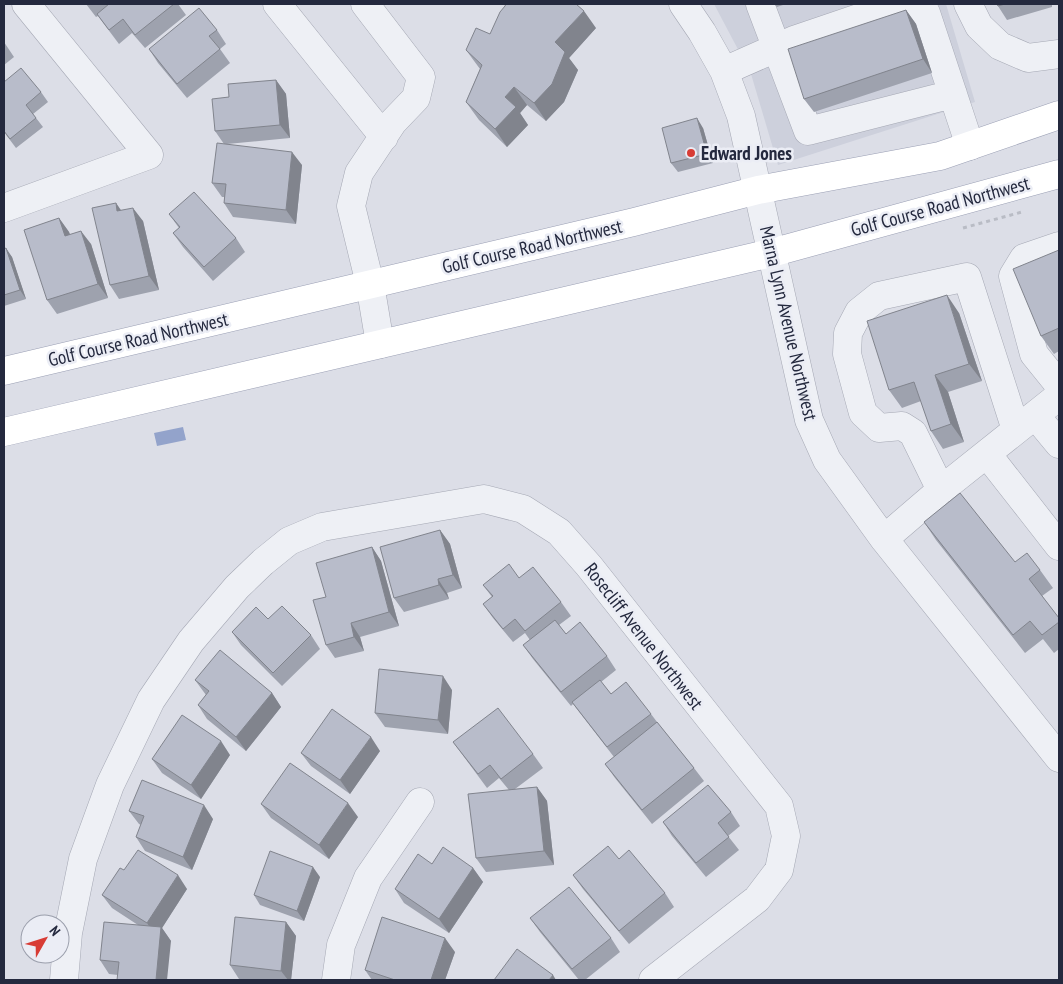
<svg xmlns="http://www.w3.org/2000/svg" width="1063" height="984" font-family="'PT Sans Narrow',sans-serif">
	<rect width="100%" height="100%" fill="#dcdee7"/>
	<!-- built -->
	<path fill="#cdd0dc" d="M714 4H946L975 102 778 165 751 74Z"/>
	<!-- water -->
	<path fill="#93a3cb" d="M183 427 186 440 157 446 154 433Z"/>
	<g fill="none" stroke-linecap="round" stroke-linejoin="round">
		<!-- minor casing -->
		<g stroke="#a5a8b4" stroke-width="29">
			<path id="minor" d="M277 4 384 137
				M365 4 421 77 416 98 393 122 359 173 351 206 370 284 380 344
				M683 4 702 32 724 71 741 116 809 420 827 460 884 539 1059 758
				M760 4 808 131 953 94
				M913 4 926 13 970 146
				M968 4 979 26 1000 46 1028 58 1059 54
				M724 71 794 40 900 4
				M4 208 149 155 26 4
				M1059 246 1024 258 1013 276 1034 354 1059 385
				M1035 415 1059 444
				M987 454 1059 546
				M941 490 913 433 902 426 879 428 863 413 847 354 848 333 859 312 879 296 967 277 1016 430
				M884 539 941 490 1059 396
				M64 980 68 933 83 859 110 785 151 700 191 641 237 587 263 562 289 541 322 527 484 499 523 509 559 532 589 566 779 806 786 836 779 870 757 899 653 980
				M336 980 341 945 368 878 420 802"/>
		</g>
		<!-- major casing -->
		<g stroke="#9a9fb4" stroke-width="29">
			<path id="major" d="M4 371 634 222 758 190 940 156 1059 115
				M4 432 771 253 1059 174"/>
		</g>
		<!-- path -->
		<path stroke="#b9bcc5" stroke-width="3" stroke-dasharray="4 4" stroke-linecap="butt" d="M963 228 1022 212"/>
		<!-- minor -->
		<use href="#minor" stroke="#eef0f5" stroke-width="28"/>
		<!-- major -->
		<use href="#major" stroke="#fff" stroke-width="28"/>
	</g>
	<!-- wall -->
	<path fill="#9ea2ae" d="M86 4H178L186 15 145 48 132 33 119 44 98 16 96 17Z
		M774 4H786L777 7Z
		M997 4H1052V7L1007 20 998 6Z
		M906 10 916 24 932 73 814 112 804 99Z
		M596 28 569 58 578 70 564 102 546 121 527 105 520 113 528 125 507 147 479 120 466 102 480 69 466 50 490 34Z
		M217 30 226 44 220 49 230 63 187 98 158 63 149 49Z
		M4 42 14 57 4 65Z
		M276 80 286 94 290 138 227 144 302 165 296 224 233 217 224 203V197H222L212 183 224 144 215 131 229 97Z
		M4 82 41 92 48 102 33 114 43 127 16 148 4 132Z
		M703 128 713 163 678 172 671 163Z
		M116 203 121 210 143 221 159 290 119 299 110 285Z
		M169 214 236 238 245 252 213 281 183 247 173 233 179 228Z
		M59 218 69 232 70 234 91 244 108 298 57 314 47 300Z
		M4 249 12 257 26 299 4 306Z
		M1059 250V351L1054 354 1041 336Z
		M959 313 982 381 948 392 964 442 943 449 931 431 921 401 902 408 889 390Z
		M924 522 1015 562 1040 570 1053 588 1042 596 1059 618V649L1054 653 1043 639 1025 653 936 540Z
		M440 530 450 544 462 588 447 593 449 599 404 612 394 598Z
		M372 547 381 561 399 626 360 637 364 651 335 658 326 645V597Z
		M519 578 561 602 571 616 559 625 566 634 607 656 616 670 601 682 611 694 651 714 657 722 694 768 704 781 652 824 615 778 605 764 614 757 573 704 571 706 533 659 523 645 530 640 525 633 513 642 493 618 483 604 492 597 483 585Z
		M268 619 311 635 320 649 282 686 241 645 232 632Z
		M195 680 272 693 281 707 246 751 207 719 198 705 206 695Z
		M452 690 448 734 385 727 375 713Z
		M453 742 533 754 543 768 515 789 537 787 547 801 554 865 486 872 476 858 509 790 499 778 487 788Z
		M380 751 350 794 311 766 301 753Z
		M230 755 201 799 162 773 152 759Z
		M261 804 358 817 329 859 271 818Z
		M129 811 213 819 192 870 145 851 136 837 141 825 139 824Z
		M731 812 740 826 728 836 739 850 706 877 672 836 663 822Z
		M619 859 665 893 674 907 629 944 583 889 573 875Z
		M432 864 473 868 483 882 449 933 404 903 395 889Z
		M124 870 187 889 162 928 171 941 118 975 109 974 100 960 138 925 112 908 102 895Z
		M320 877 304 921 260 905 254 895Z
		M530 918 611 938 620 952 585 980H579L540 932Z
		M286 922 296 936 291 980H250L239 979 230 965Z
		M455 952 445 980H372L365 970Z"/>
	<!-- shaded-wall -->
	<path fill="#81848d" d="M906 10 916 24 932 73 923 59Z
		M584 11 596 28 569 58 578 70 564 102 546 121 534 103 555 42Z
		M276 80 286 94 290 138 280 125Z
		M514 87 527 105 520 113 528 125 507 147 495 129 505 97Z
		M697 118 703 128 713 163 707 154Z
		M292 152 302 165 296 224 286 210Z
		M116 203 125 217 117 211Z
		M133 208 143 221 159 290 149 276Z
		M59 218 69 232 75 250 65 236Z
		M81 231 91 244 108 298 98 284Z
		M6 248 12 257 26 299 20 290Z
		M947 295 959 313 982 381 969 364Z
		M935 375 948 392 964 442 951 424Z
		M440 530 450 544 462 588 453 575Z
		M372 547 381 561 399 626 389 612Z
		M438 579 447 593 449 599 439 585Z
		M351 623 360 637 364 651 354 637Z
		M443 676 452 690 448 734 438 720Z
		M272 693 281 707 246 751 236 737Z
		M371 737 380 751 350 794 340 780Z
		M221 741 230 755 201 799 191 785Z
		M537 787 547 801 554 865 544 851Z
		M348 803 358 817 329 859 319 845Z
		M204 805 213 819 192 870 183 857Z
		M313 867 320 877 304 921 297 911Z
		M473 868 483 882 449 933 439 919Z
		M178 875 187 889 162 928 171 941 167 980H156V937L147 923Z
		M286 922 296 936 291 980H288L281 971Z
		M445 938 455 952 445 980H431Z
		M553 975 556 980H549Z"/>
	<!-- building -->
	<path fill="#b8bcca" stroke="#81848d" d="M109 4H174L135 35 123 19 109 30 97 14Z
		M506 4H576L584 11 555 42 565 52 552 84 534 103 514 87 505 97 516 107 495 129 466 102 482 65 466 50 476 28 490 34 500 12 505 6Z
		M997 4H1005L998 6Z
		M199 8 217 30 209 36 220 49 177 84 149 49Z
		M906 10 923 59 804 99 788 49Z
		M21 68 41 92 26 105 36 118 10 139 4 131V82Z
		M276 80 280 125 215 131 212 99 229 97 228 84Z
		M697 118 707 154 671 163 662 128Z
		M217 143 292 152 286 210 224 203 226 184 212 183Z
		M194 192 236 238 204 267 173 233 180 227 169 214Z
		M116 203 117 211 133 208 149 276 110 285 92 208Z
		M59 218 65 236 81 231 98 284 47 300 24 230Z
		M6 248 20 290 4 295V249Z
		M1059 250V328L1041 336 1013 269Z
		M947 295 969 364 935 375 951 424 931 431 914 382 889 390 867 321Z
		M960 493 1015 562 1027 553 1040 570 1029 579 1059 618V622L1042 635 1030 621 1013 635 924 522Z
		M440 530 453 575 438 579 439 585 394 598 380 547Z
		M372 547 389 612 351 623 354 637 326 645 313 600 326 597 316 563Z
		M509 564 519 578 533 567 561 602 525 631 515 619 503 629 483 604 493 596 483 585Z
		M282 606 311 635 273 673 232 632 256 607 268 619Z
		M555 620 566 634 580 622 607 656 561 692 523 645Z
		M220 650 272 693 236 737 198 705 209 691 195 680Z
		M379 669 443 676 438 720 375 713Z
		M600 680 611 694 626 682 651 714 607 747 572 702Z
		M498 708 533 754 501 779 490 765 478 774 453 742Z
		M332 709 371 737 340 780 301 753Z
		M182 715 221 741 191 785 152 759Z
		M657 722 694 768 642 810 605 764Z
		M290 763 348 803 319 845 261 804Z
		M142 780 204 805 183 857 136 837 144 816 129 811Z
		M708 785 731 812 718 823 729 837 696 863 663 822Z
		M537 787 544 851 476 858 468 794Z
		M608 846 619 859 629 850 665 893 619 931 573 875Z
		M443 847 473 868 439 919 395 889 418 854 432 864Z
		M138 850 178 875 147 923 102 895 120 868 124 870Z
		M270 851 313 867 297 911 254 895Z
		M569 887 611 938 572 969 530 918Z
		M235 917 286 922 281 971 230 965Z
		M382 917 445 938 431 980H395L365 970Z
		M104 922 161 927 156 980H117L119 962 100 960Z
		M517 949 553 975 549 980H494Z"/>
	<!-- markers -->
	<circle fill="#d83c35" stroke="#ebedf5" stroke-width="2" cx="691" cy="153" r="5"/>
	<g text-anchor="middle" stroke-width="5" stroke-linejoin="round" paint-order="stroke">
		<!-- poi labels -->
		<g font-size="19" font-weight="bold" fill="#24293e" stroke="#ebedf5" text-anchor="start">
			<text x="701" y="160">Edward Jones</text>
		</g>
		<!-- street labels -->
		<g font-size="19" fill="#24293e" stroke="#ebedf5">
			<text transform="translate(940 206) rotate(-15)" y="7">Golf Course Road Northwest</text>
			<text transform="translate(532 246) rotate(-13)" y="7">Golf Course Road Northwest</text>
			<text transform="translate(789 323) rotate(77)" y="7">Marna Lynn Avenue Northwest</text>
			<text transform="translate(138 339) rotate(-13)" y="7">Golf Course Road Northwest</text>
			<text transform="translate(644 636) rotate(52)" y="7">Rosecliff Avenue Northwest</text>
		</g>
	</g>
	<!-- border -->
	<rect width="1063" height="984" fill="none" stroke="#24293e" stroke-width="10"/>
	<!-- north arrow -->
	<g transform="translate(45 939) rotate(51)"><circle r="24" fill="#ebedf5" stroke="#9b9fac"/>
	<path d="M0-4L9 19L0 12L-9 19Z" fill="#d83c35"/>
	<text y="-8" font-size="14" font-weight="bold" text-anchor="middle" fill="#24293e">N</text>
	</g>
</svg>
